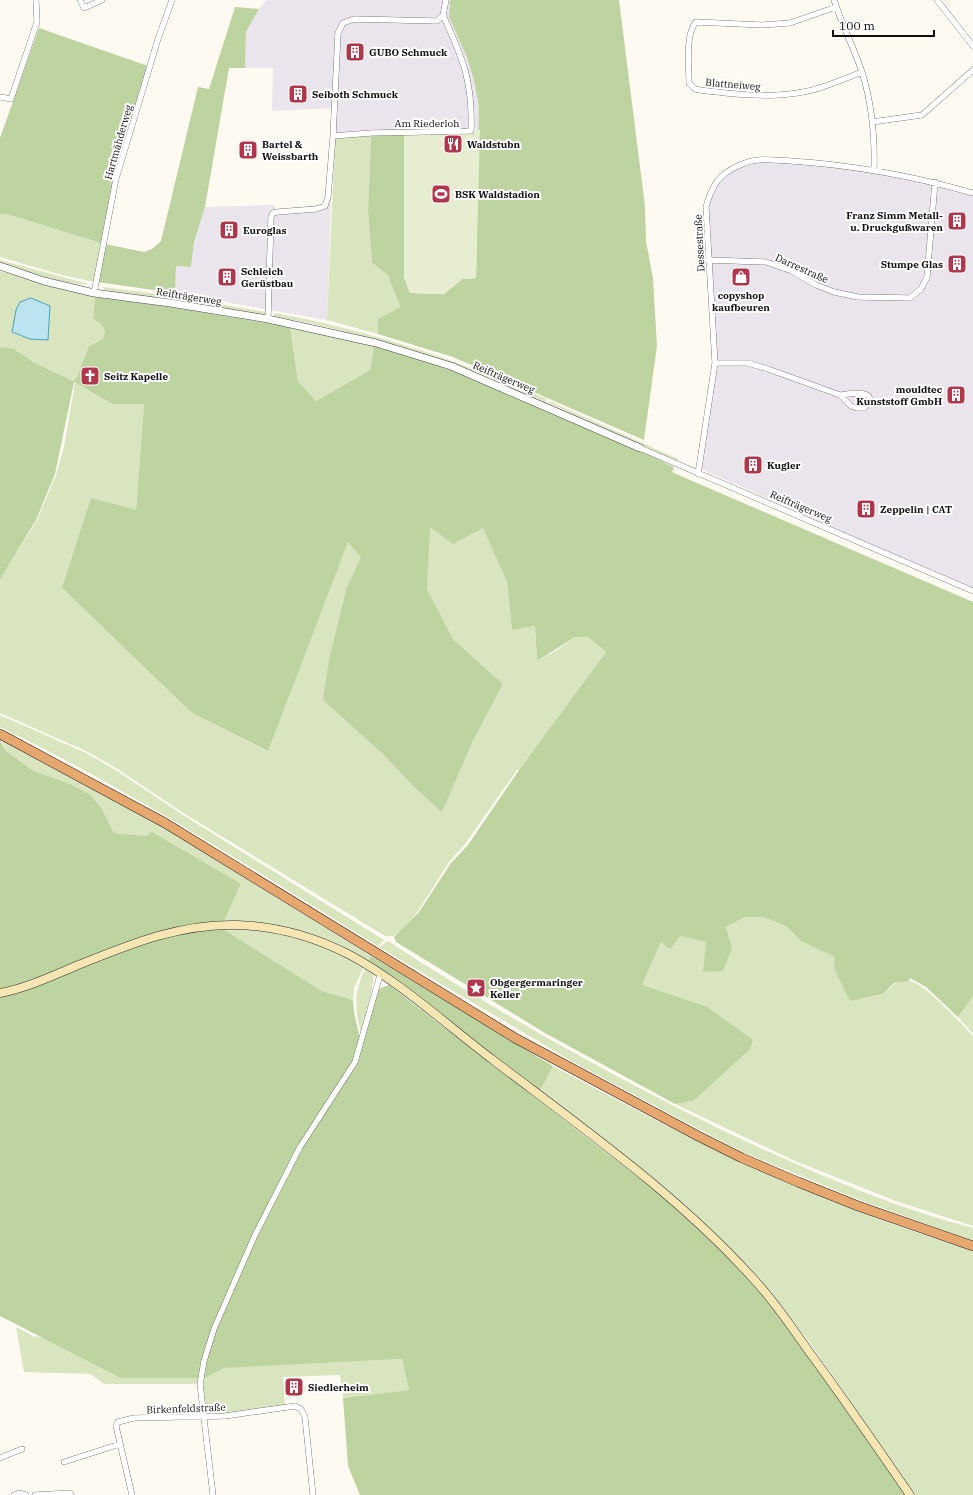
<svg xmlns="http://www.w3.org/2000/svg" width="973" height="1495" font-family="'IBM Plex Serif',serif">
	<rect width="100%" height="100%" fill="#fefaf2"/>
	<!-- industrial -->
	<path fill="#eae4ec" d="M266 0H450L449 17 466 55 474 80 479 107 480 130H403L336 133V108L272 111 273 68H245L246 32 259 9Z
		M763 162 805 164 874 172 935 184 973 195V589L701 469 716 376 717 359 708 207 716 185 727 175 743 166Z
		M325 198H331L327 320 175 293 176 266 191 267 194 242 205 207 273 205 276 209 320 205 324 203Z"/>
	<!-- green -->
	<path fill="#d8e5bf" d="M371 135 368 211 372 263 388 275 400 307 378 319V334L327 320 335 139Z
		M0 214H7L101 243 94 282 62 275 0 257Z
		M0 260 89 284C73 288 18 268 0 263Z
		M0 271 95 297 93 317 101 324 105 331 103 339 89 346 77 377 73 381 35 363 14 349 0 347Z
		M102 287 174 296 265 312V315L105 290Z
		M275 313C353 327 427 350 501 380L500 382C426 353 352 330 274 316Z
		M290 327 374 346 370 370 316 401 298 381Z
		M503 381 547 399 546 402 502 383Z
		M75 383 112 404H144L136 511 62 588 192 713 267 751 348 542 362 556 347 587 383 754 413 786 442 811 472 743 503 684 453 639 427 589 429 526 483 527 507 582 512 630 535 626 537 661 557 650 575 637H588L606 652 519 770H517L465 844 449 862 418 911 402 930 393 936H385L185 814 116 768 86 751 0 713V580L37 520 56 475 64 447Z
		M549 401 678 459 677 461 549 403Z
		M0 715 86 753 114 769 183 815 384 940 378 946C254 870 131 790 0 727Z
		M2 741 163 827 371 956 368 961C316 934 283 923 224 921L241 885 146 836 114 833 101 807 70 784 34 771 6 751Z
		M745 917H763L786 926 802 942 836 957 850 1001C858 998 876 997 883 994 892 989 894 979 909 981 925 983 961 1024 973 1036V1226L893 1200 793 1160 675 1104 693 1101 642 985 661 942 680 936 732 947 726 927Z
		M221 928C273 928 319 940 364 966L354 988 353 1000 322 991Z
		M388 941C497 1012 611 1076 728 1133 807 1170 889 1206 973 1228V1241L860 1200 745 1153 702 1131 575 1063 379 947Z
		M366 968 374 974 371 994 361 1032C354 1010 354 988 366 968Z
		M973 996V1034L958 1017Z
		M553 1066C666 1127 780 1185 901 1227 925 1235 949 1244 973 1250V1495H914C860 1418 810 1334 746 1265 684 1199 611 1146 540 1091Z
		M16 1327 35 1337 36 1336 205 1378 224 1368 402 1359 409 1390 343 1398 340 1375 283 1377 285 1407 202 1417 200 1384H104L91 1374 24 1372Z"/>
	<!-- forest -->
	<path fill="#bed4a0" d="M450 0H619L645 206 646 241 653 278 657 346 644 440 453 357 378 334V319L400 307 388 275 372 263 368 211 371 135 404 134V277L410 293 444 294 462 279 476 278 479 107 474 80 466 55 449 17Z
		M235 7 259 9 246 32 245 68H229L205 207 194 242 191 267 176 266 175 293 97 282 105 244 144 252 152 249 161 241 198 87 209 89Z
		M39 28 148 66 101 243 7 214H0V138Z
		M95 297 170 307 290 327 298 381 316 401 370 370 374 346C400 354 425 361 450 370 526 397 601 432 674 467L672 472 690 480 973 602V996L958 1017 926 987 910 978 909 981 894 983 883 994 850 1001 834 968 835 957 802 942 786 926 763 917H745L726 927 732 947 723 971 703 972 706 942 680 936 670 949 661 942 642 985 707 1007 753 1040 750 1049 693 1101 675 1104 545 1033 396 942 394 937 419 912 451 863 468 845 519 770 606 652 588 637H575L537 661 535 626 512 630 507 582 483 528 453 544 430 527 427 589 453 639 503 684 472 743 442 812 413 786 383 754 323 700 329 660 347 587 361 557 348 542 268 751 192 713 62 588 91 498 136 510 144 404H112L74 382 55 474 36 520 0 580V347L14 349 35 363 73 381 77 377 89 346 103 339 105 331 101 324 93 318Z
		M0 740 6 751 34 771 70 784 89 794 101 807 114 833 146 836 152 832 241 884 221 928 322 991 353 1000 354 1013 360 1038 378 989 389 985 689 1216 759 1289 831 1385 906 1495H360L348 1466 343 1398 409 1390 402 1359 224 1368 205 1378H121L0 1316Z
		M371 956 553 1066 540 1091 368 961Z"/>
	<!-- pitch -->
	<path fill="#e7edd0" d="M480 130 476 278 462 279 444 294 410 293 404 277V134Z"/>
	<!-- water -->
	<path fill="#bce3f0" stroke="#4ba0bf" d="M31 298 50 306 48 340 30 339 12 332 16 310 20 302Z"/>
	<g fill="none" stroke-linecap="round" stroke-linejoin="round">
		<!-- minor casing -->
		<g stroke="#424242" stroke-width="6">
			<path id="minor" d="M80 0 84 8 102 0
				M834 0C842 25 854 48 862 72 872 104 875 137 874 170
				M937 0 973 46
				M836 7 790 23 762 25 696 22C685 34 689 67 689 83L695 89 700 90C732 94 765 98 797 93 820 90 841 80 862 72
				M443 15C463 59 473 82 471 131L371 133 333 136 338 33 343 23 354 19 437 21 443 15 446 0
				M0 97 11 99 37 22 36 0
				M872 122 922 115 973 70
				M708 260 766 262 792 271 816 285 834 292 858 297 910 298 921 289 927 277 935 182
				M94 293 116 179 158 39 172 0
				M268 319 271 217 273 213 277 212 316 209 325 206 328 197 333 136
				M715 363H748L768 369 840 395 851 406 857 408H864C883 388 847 394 840 395
				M640 448 973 591
				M698 474 715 363 706 207C712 185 719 174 740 165 756 157 775 160 791 161 853 165 913 176 973 193
				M0 1458 22 1449
				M64 1462 120 1444
				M14 1495 19 1493 26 1495
				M35 1495 70 1493 71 1495
				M132 1495 116 1426 118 1422 134 1418 225 1416 295 1406 301 1409 305 1417 313 1495
				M213 1495 200 1384 204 1361 214 1329 255 1235 300 1147 355 1062 380 975"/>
		</g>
		<!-- tertiary casing -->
		<g stroke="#424242" stroke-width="8">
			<path id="tertiary" d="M0 266 44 281 94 293 170 303 268 319 376 343 451 366 640 448"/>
		</g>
		<!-- secondary casing -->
		<g stroke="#313131" stroke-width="9">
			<path id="secondary" d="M0 993C26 988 52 976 76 966 128 945 180 923 237 925 276 926 314 937 348 954 398 980 448 1026 493 1060 585 1130 681 1197 758 1284 777 1305 793 1329 810 1353 844 1399 877 1447 910 1495"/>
		</g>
		<!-- trunk casing -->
		<g stroke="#202020" stroke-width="10">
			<path id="trunk" d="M0 734 165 823 515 1038 698 1136 742 1158 798 1182 858 1206 973 1246"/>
		</g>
		<!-- minor -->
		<use href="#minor" stroke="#fff" stroke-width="5.5"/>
		<!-- tertiary -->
		<use href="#tertiary" stroke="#fff" stroke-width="7"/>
		<!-- secondary -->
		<use href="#secondary" stroke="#f6e6b4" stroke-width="8"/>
		<!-- trunk -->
		<use href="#trunk" stroke="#e7a870" stroke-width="9"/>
	</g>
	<!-- icons -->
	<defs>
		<g id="building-square" transform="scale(1)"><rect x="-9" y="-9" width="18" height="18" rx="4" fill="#b0364b" stroke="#fff"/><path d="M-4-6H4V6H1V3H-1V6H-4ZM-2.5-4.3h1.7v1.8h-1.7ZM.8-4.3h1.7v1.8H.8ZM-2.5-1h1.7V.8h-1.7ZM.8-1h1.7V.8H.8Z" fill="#fff"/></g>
		<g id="restaurant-square" transform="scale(1)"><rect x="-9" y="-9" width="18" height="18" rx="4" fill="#b0364b" stroke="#fff"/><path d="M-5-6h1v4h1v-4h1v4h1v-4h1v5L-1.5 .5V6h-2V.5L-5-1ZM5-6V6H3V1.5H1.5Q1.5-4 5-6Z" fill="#fff"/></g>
		<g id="stadium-square" transform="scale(1)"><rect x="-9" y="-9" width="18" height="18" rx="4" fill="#b0364b" stroke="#fff"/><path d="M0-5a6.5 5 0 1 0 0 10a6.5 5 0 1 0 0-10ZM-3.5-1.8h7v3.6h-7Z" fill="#fff"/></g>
		<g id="shop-square" transform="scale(1)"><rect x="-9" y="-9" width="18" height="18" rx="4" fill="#b0364b" stroke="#fff"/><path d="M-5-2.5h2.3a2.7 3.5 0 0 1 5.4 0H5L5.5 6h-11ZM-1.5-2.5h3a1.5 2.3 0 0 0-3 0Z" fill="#fff"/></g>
		<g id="church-square" transform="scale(1)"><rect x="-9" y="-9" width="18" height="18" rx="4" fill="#b0364b" stroke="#fff"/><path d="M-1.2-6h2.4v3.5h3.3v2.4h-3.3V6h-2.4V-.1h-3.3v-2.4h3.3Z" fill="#fff"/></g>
		<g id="sight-square" transform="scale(1)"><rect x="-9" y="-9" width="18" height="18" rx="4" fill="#b0364b" stroke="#fff"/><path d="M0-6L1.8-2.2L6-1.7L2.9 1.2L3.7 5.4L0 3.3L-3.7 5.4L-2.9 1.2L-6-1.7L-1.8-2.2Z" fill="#fff"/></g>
	</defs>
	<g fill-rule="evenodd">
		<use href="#building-square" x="355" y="52"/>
		<use href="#building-square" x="298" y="94"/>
		<use href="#restaurant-square" x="453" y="144"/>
		<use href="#building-square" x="248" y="150"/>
		<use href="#stadium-square" x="441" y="194"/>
		<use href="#building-square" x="957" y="221"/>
		<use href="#building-square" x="229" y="230"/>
		<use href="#building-square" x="957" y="264"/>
		<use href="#building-square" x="227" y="277"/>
		<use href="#shop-square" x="741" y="277"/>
		<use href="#church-square" x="90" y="376"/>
		<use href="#building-square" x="956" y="395"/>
		<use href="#building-square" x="753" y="465"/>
		<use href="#building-square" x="866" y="509"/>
		<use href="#sight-square" x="476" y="988"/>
		<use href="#building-square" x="294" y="1387"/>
	</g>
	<g text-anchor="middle" stroke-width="4" stroke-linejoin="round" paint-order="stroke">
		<!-- poi labels -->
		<g font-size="10" font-weight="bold" fill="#0f0f0f" stroke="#fff" text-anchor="start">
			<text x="369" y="56">GUBO Schmuck</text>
			<text x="312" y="98">Seiboth Schmuck</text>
			<text x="262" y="148">Bartel &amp;<tspan x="262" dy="12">Weissbarth</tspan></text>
			<text x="467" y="148">Waldstubn</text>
			<text x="455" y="198">BSK Waldstadion</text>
			<text x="943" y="219" text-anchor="end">Franz Simm Metall-<tspan x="943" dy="12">u. Druckgußwaren</tspan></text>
			<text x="243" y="234">Euroglas</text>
			<text x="943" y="268" text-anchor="end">Stumpe Glas</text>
			<text x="241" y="275">Schleich<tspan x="241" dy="12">Gerüstbau</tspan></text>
			<text x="741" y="299" text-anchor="middle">copyshop<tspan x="741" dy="12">kaufbeuren</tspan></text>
			<text x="104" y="380">Seitz Kapelle</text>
			<text x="942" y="393" text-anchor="end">mouldtec<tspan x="942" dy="12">Kunststoff GmbH</tspan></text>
			<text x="767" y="469">Kugler</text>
			<text x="880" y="513">Zeppelin | CAT</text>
			<text x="490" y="986">Obgergermaringer<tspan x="490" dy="12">Keller</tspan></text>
			<text x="308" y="1391">Siedlerheim</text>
		</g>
		<!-- street labels -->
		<g font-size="10" fill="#0f0f0f" stroke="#fff">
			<text transform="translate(733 84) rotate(5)" y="4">Blattneiweg</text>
			<text x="427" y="127">Am Riederloh</text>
			<text transform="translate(118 142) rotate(-74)" y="4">Hartmähderweg</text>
			<text transform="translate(699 243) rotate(-93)" y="4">Dessestraße</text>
			<text transform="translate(802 268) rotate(24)" y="4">Darrestraße</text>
			<text transform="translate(189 296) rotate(9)" y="4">Reifträgerweg</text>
			<text transform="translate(504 377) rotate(23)" y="4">Reifträgerweg</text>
			<text transform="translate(801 506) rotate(23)" y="4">Reifträgerweg</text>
			<text transform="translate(186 1408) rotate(-2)" y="4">Birkenfeldstraße</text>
		</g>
	</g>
	<!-- scale -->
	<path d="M833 30v6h101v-6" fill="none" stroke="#0f0f0f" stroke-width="2"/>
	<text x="839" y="30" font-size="12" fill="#0f0f0f" stroke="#ffffff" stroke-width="3" paint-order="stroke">100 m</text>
</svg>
